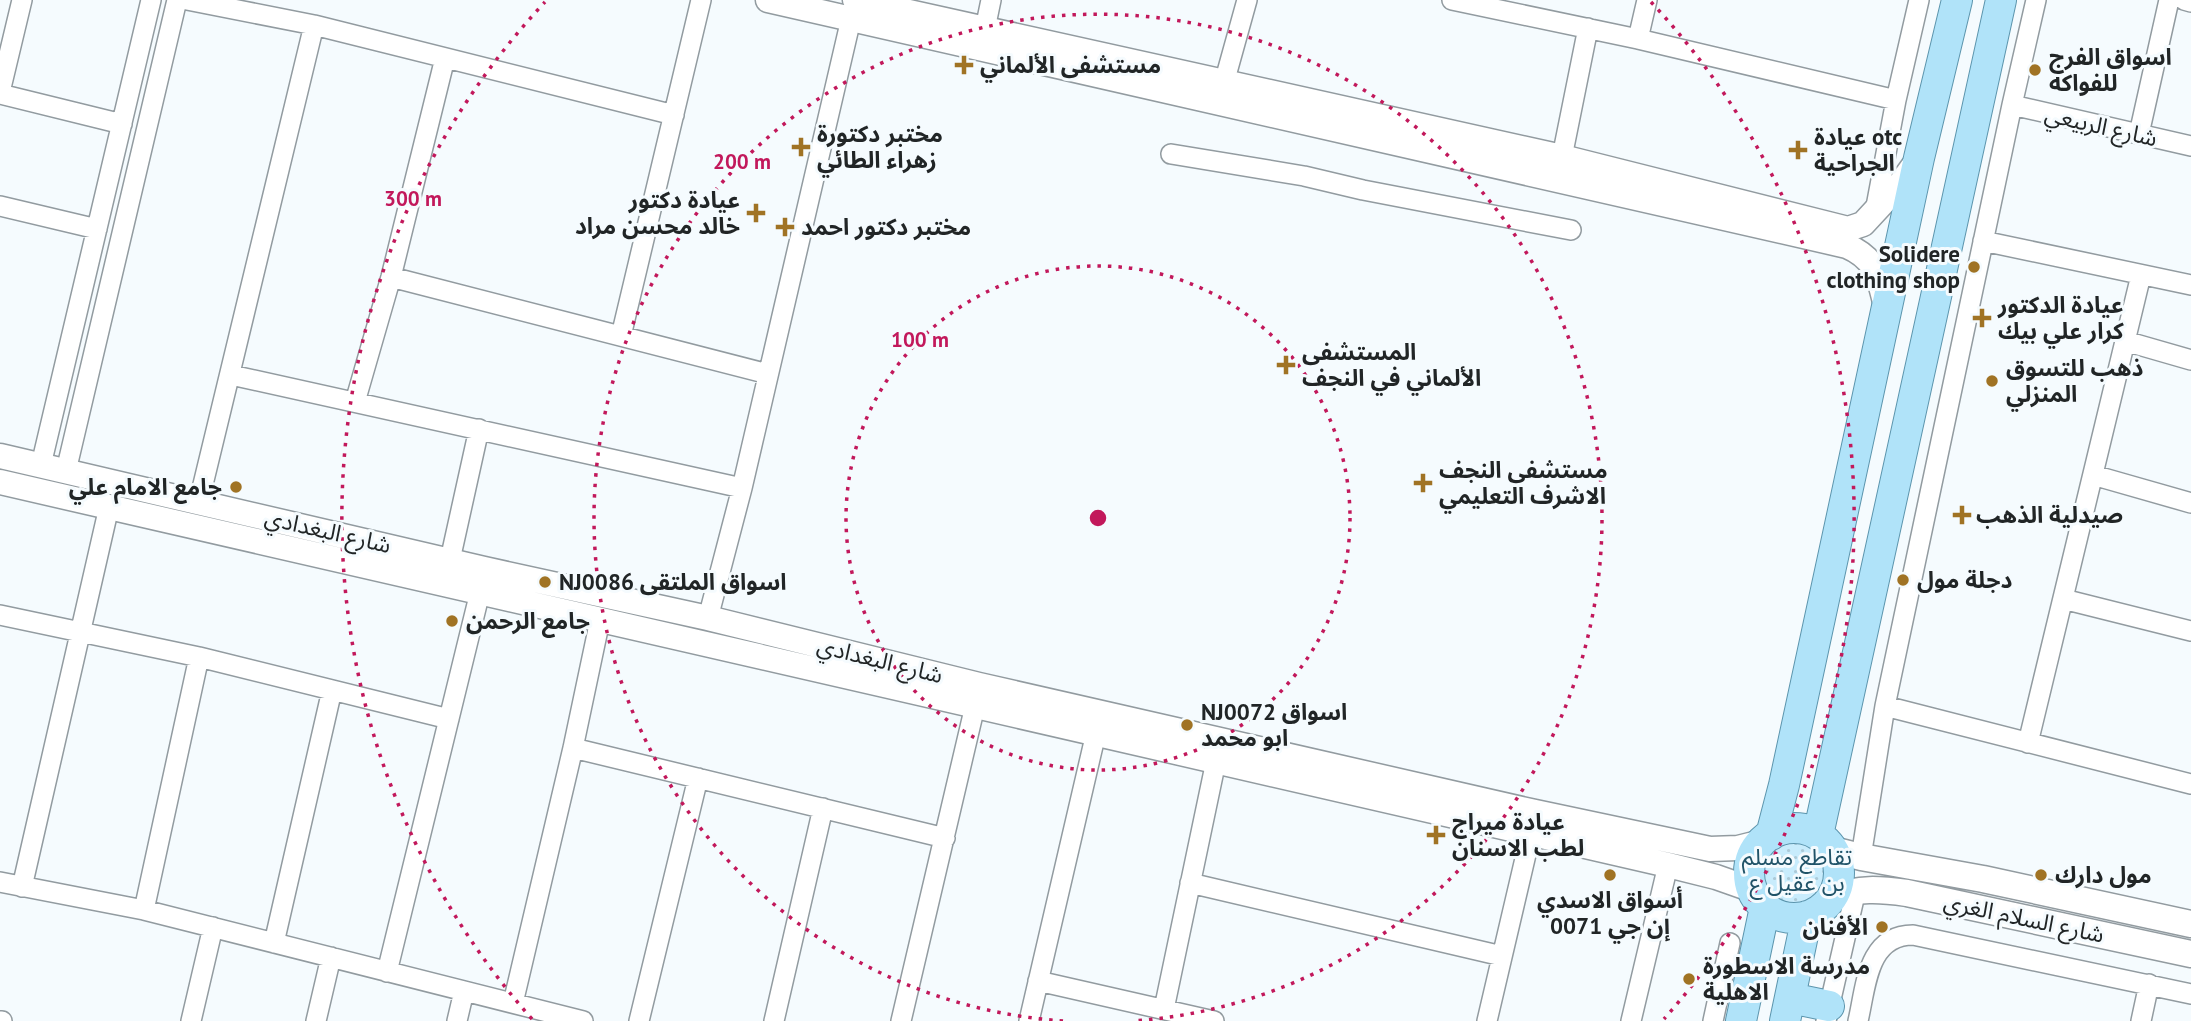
<svg xmlns="http://www.w3.org/2000/svg" width="2191" height="1021" font-family="'PT Sans','Noto Sans Arabic',sans-serif">
	<defs>
		<pattern id="grass-dots" width="8" height="8" patternUnits="userSpaceOnUse" patternTransform="scale(1.75)"><rect width="8" height="8" fill="#c8ecfc"/><path d="M2 2h.1M6 6h.1" fill="none" stroke="#accad8" stroke-width="1.8" stroke-linecap="round"/></pattern>
	</defs>
	<rect width="100%" height="100%" fill="#f5fbfe"/>
	<!-- grass -->
	<path fill="url(#grass-dots)" d="M1788 829 1811 833 1835 858 1838 870 1836 882 1825 905C1817 908 1808 912 1799 913 1770 914 1747 880 1760 854 1766 842 1777 836 1788 829Z"/>
	<g fill="none" stroke-linecap="round" stroke-linejoin="round">
		<!-- minor casing -->
		<g stroke="#929ba0" stroke-width="22">
			<path id="minor" d="M187 0 314 25 674 115
				M1452 0 1638 39 1896 100
				M2184 0 2191 2
				M985 29 991 0
				M1638 39 1647 0
				M1224 83 1247 0
				M0 92 22 0
				M0 94 122 124
				M2012 105 2191 146
				M2139 134 2169 0
				M1171 154 1304 176 1363 190 1571 230
				M1562 157 1588 28
				M0 206 97 229
				M1875 212 1896 100 1919 0
				M1983 241 2191 285
				M391 277 768 374
				M621 336 701 0
				M2125 341 2191 360
				M231 375 742 488
				M355 402 391 277 445 58
				M41 465 151 0
				M66 471 177 0
				M2093 475 2191 503
				M199 501 314 25
				M450 560 479 429
				M2063 599 2191 631
				M0 615 199 657 449 719
				M708 618 742 488 851 19
				M1885 706 2191 784
				M2028 743 2141 275
				M573 748 945 838
				M1861 857 1885 706 2012 105 2036 0
				M0 882 144 910 583 1021
				M1190 883 1502 956
				M22 887 109 507
				M144 910 199 657
				M274 943 332 690
				M387 972 480 592
				M1038 981 1214 1021
				M513 1003 573 748 600 620
				M1164 1009 1216 761
				M0 1021H2
				M191 1021 213 927
				M316 1021 331 957
				M457 1021 464 991
				M639 1021 698 778
				M774 1021 823 808
				M901 1021 975 706
				M1029 1021 1096 733
				M1487 1021 1531 833
				M1631 1021 1668 865
				M1713 1021 1730 943
				M1826 1021 1856 890
				M1858 1021C1866 987 1867 935 1913 935L2191 994
				M2141 1021 2149 984"/>
		</g>
		<!-- tertiary casing -->
		<g stroke="#929ba0" stroke-width="27">
			<path id="tertiary" d="M768 0 1847 246C1877 259 1879 278 1886 306
				M855 0 1562 157 1848 229 1863 224 1901 183 1917 161
				M0 456 484 569 708 618 979 685 1535 812 1710 849 1738 848 1762 842
				M0 482 1668 865 1716 877 1753 890"/>
		</g>
		<!-- secondary casing -->
		<g stroke="#929ba0" stroke-width="29">
			<path id="secondary" d="M1833 850 1861 857 1983 879 2191 924
				M1832 897C1860 888 1878 889 1907 893L2191 954"/>
		</g>
		<!-- primary casing -->
		<g stroke="#5c95ad" stroke-width="32">
			<path id="primary" d="M1749 873a45 45 0 1 1 90 0a45 45 0 1 1-90 0Z
				M1771 835 1784 785 1919 158 1957 0
				M1818 835 2001 0
				M1790 998 1829 1006
				M1741 1021 1765 907
				M1785 1021 1807 916"/>
		</g>
		<!-- minor -->
		<use href="#minor" stroke="#fff" stroke-width="19"/>
		<!-- tertiary -->
		<use href="#tertiary" stroke="#fff" stroke-width="24"/>
		<!-- secondary -->
		<use href="#secondary" stroke="#fff" stroke-width="26"/>
		<!-- primary -->
		<use href="#primary" stroke="#b0e3f9" stroke-width="30"/>
	</g>
	<!-- distance rings -->
	<g fill="none" stroke="#c2185b" stroke-width="3.5" stroke-dasharray="3.5 7">
		<circle cx="1098" cy="518" r="252"/>
		<path d="M1063 1021A504 504 0 1 1 1133 1021"/>
		<path d="M532 1019A756 756 0 0 1 545 2M1651 2A756 756 0 0 1 1664 1019"/>
	</g>
	<!-- markers -->
	<g fill="#a07324" stroke="#f5fbfe" stroke-width="2.5">
		<path d="M960.5 54.5h7v7h7v7h-7v7h-7v-7h-7v-7h7z"/>
		<circle cx="2035" cy="70" r="7"/>
		<path d="M797.5 136.5h7v7h7v7h-7v7h-7v-7h-7v-7h7z"/>
		<path d="M1794.5 139.5h7v7h7v7h-7v7h-7v-7h-7v-7h7z"/>
		<path d="M752.5 202.5h7v7h7v7h-7v7h-7v-7h-7v-7h7z"/>
		<path d="M781.5 216.5h7v7h7v7h-7v7h-7v-7h-7v-7h7z"/>
		<circle cx="1974" cy="267" r="7"/>
		<path d="M1978.5 307.5h7v7h7v7h-7v7h-7v-7h-7v-7h7z"/>
		<path d="M1282.5 354.5h7v7h7v7h-7v7h-7v-7h-7v-7h7z"/>
		<circle cx="1992" cy="381" r="7"/>
		<path d="M1419.5 472.5h7v7h7v7h-7v7h-7v-7h-7v-7h7z"/>
		<circle cx="236" cy="487" r="7"/>
		<path d="M1958.5 504.5h7v7h7v7h-7v7h-7v-7h-7v-7h7z"/>
		<circle cx="1903" cy="580" r="7"/>
		<circle cx="545" cy="582" r="7"/>
		<circle cx="452" cy="621" r="7"/>
		<circle cx="1187" cy="725" r="7"/>
		<path d="M1432.5 824.5h7v7h7v7h-7v7h-7v-7h-7v-7h7z"/>
		<circle cx="1610" cy="875" r="7"/>
		<circle cx="2041" cy="875" r="7"/>
		<circle cx="1882" cy="927" r="7"/>
		<circle cx="1689" cy="979" r="7"/>
	</g>
	<g text-anchor="middle" stroke-width="6" stroke-linejoin="round" paint-order="stroke">
		<!-- poi labels -->
		<g font-size="23" font-weight="bold" fill="#212526" stroke="#f5fbfe" text-anchor="start">
			<text x="2049" y="65">اسواق الفرج<tspan x="2049" dy="26">للفواكه</tspan></text>
			<text x="980" y="73">مستشفى الألماني</text>
			<text x="817" y="142">مختبر دكتورة<tspan x="817" dy="26">زهراء الطائي</tspan></text>
			<text x="1814" y="145">عيادة otc<tspan x="1814" dy="26">الجراحية</tspan></text>
			<text x="740" y="208" text-anchor="end">عيادة دكتور<tspan x="740" dy="26">خالد محسن مراد</tspan></text>
			<text x="801" y="235">مختبر دكتور احمد</text>
			<text x="1960" y="262" text-anchor="end">Solidere<tspan x="1960" dy="26">clothing shop</tspan></text>
			<text x="1998" y="313">عيادة الدكتور<tspan x="1998" dy="26">كرار علي بيك</tspan></text>
			<text x="1302" y="360">المستشفى<tspan x="1302" dy="26">الألماني في النجف</tspan></text>
			<text x="2006" y="376">ذهب للتسوق<tspan x="2006" dy="26">المنزلي</tspan></text>
			<text x="1439" y="478">مستشفى النجف<tspan x="1439" dy="26">الاشرف التعليمي</tspan></text>
			<text x="222" y="495" text-anchor="end">جامع الامام علي</text>
			<text x="1976" y="523">صيدلية الذهب</text>
			<text x="1917" y="588">دجلة مول</text>
			<text x="559" y="590">NJ0086 اسواق الملتقى</text>
			<text x="466" y="629">جامع الرحمن</text>
			<text x="1201" y="720">NJ0072 اسواق<tspan x="1201" dy="26">ابو محمد</tspan></text>
			<text x="1452" y="830">عيادة ميراج<tspan x="1452" dy="26">لطب الاسنان</tspan></text>
			<text x="2055" y="883">مول دارك</text>
			<text x="1610" y="908" text-anchor="middle">أسواق الاسدي<tspan x="1610" dy="26">إن جي 0071</tspan></text>
			<text x="1868" y="935" text-anchor="end">الأفنان</text>
			<text x="1703" y="974">مدرسة الاسطورة<tspan x="1703" dy="26">الاهلية</tspan></text>
		</g>
		<!-- street labels -->
		<g font-size="23" fill="#212526" stroke="#f5fbfe">
			<text transform="translate(2101 126) rotate(13)" y="8">شارع الربيعي</text>
			<text transform="translate(328 531) rotate(13)" y="8">شارع البغدادي</text>
			<text transform="translate(880 660) rotate(14)" y="8">شارع البغدادي</text>
			<text transform="translate(2024 918) rotate(12)" y="8">شارع السلام الغري</text>
		</g>
		<!-- park labels -->
		<g font-size="23" fill="#205368" stroke="#f5fbfe">
			<text x="1797" y="865">تقاطع مسلم<tspan x="1797" dy="26">بن عقيل ع</tspan></text>
		</g>
	</g>
	<circle cx="1098" cy="518" r="10" fill="#c2185b" stroke="#f5fbfe" stroke-width="3.5"/>
	<g font-size="21" text-anchor="middle" font-weight="bold" fill="#c2185b" stroke="#f5fbfe" stroke-width="6" stroke-linejoin="round" paint-order="stroke">
		<text x="742" y="169">200 m</text>
		<text x="413" y="206">300 m</text>
		<text x="920" y="347">100 m</text>
	</g>
</svg>
